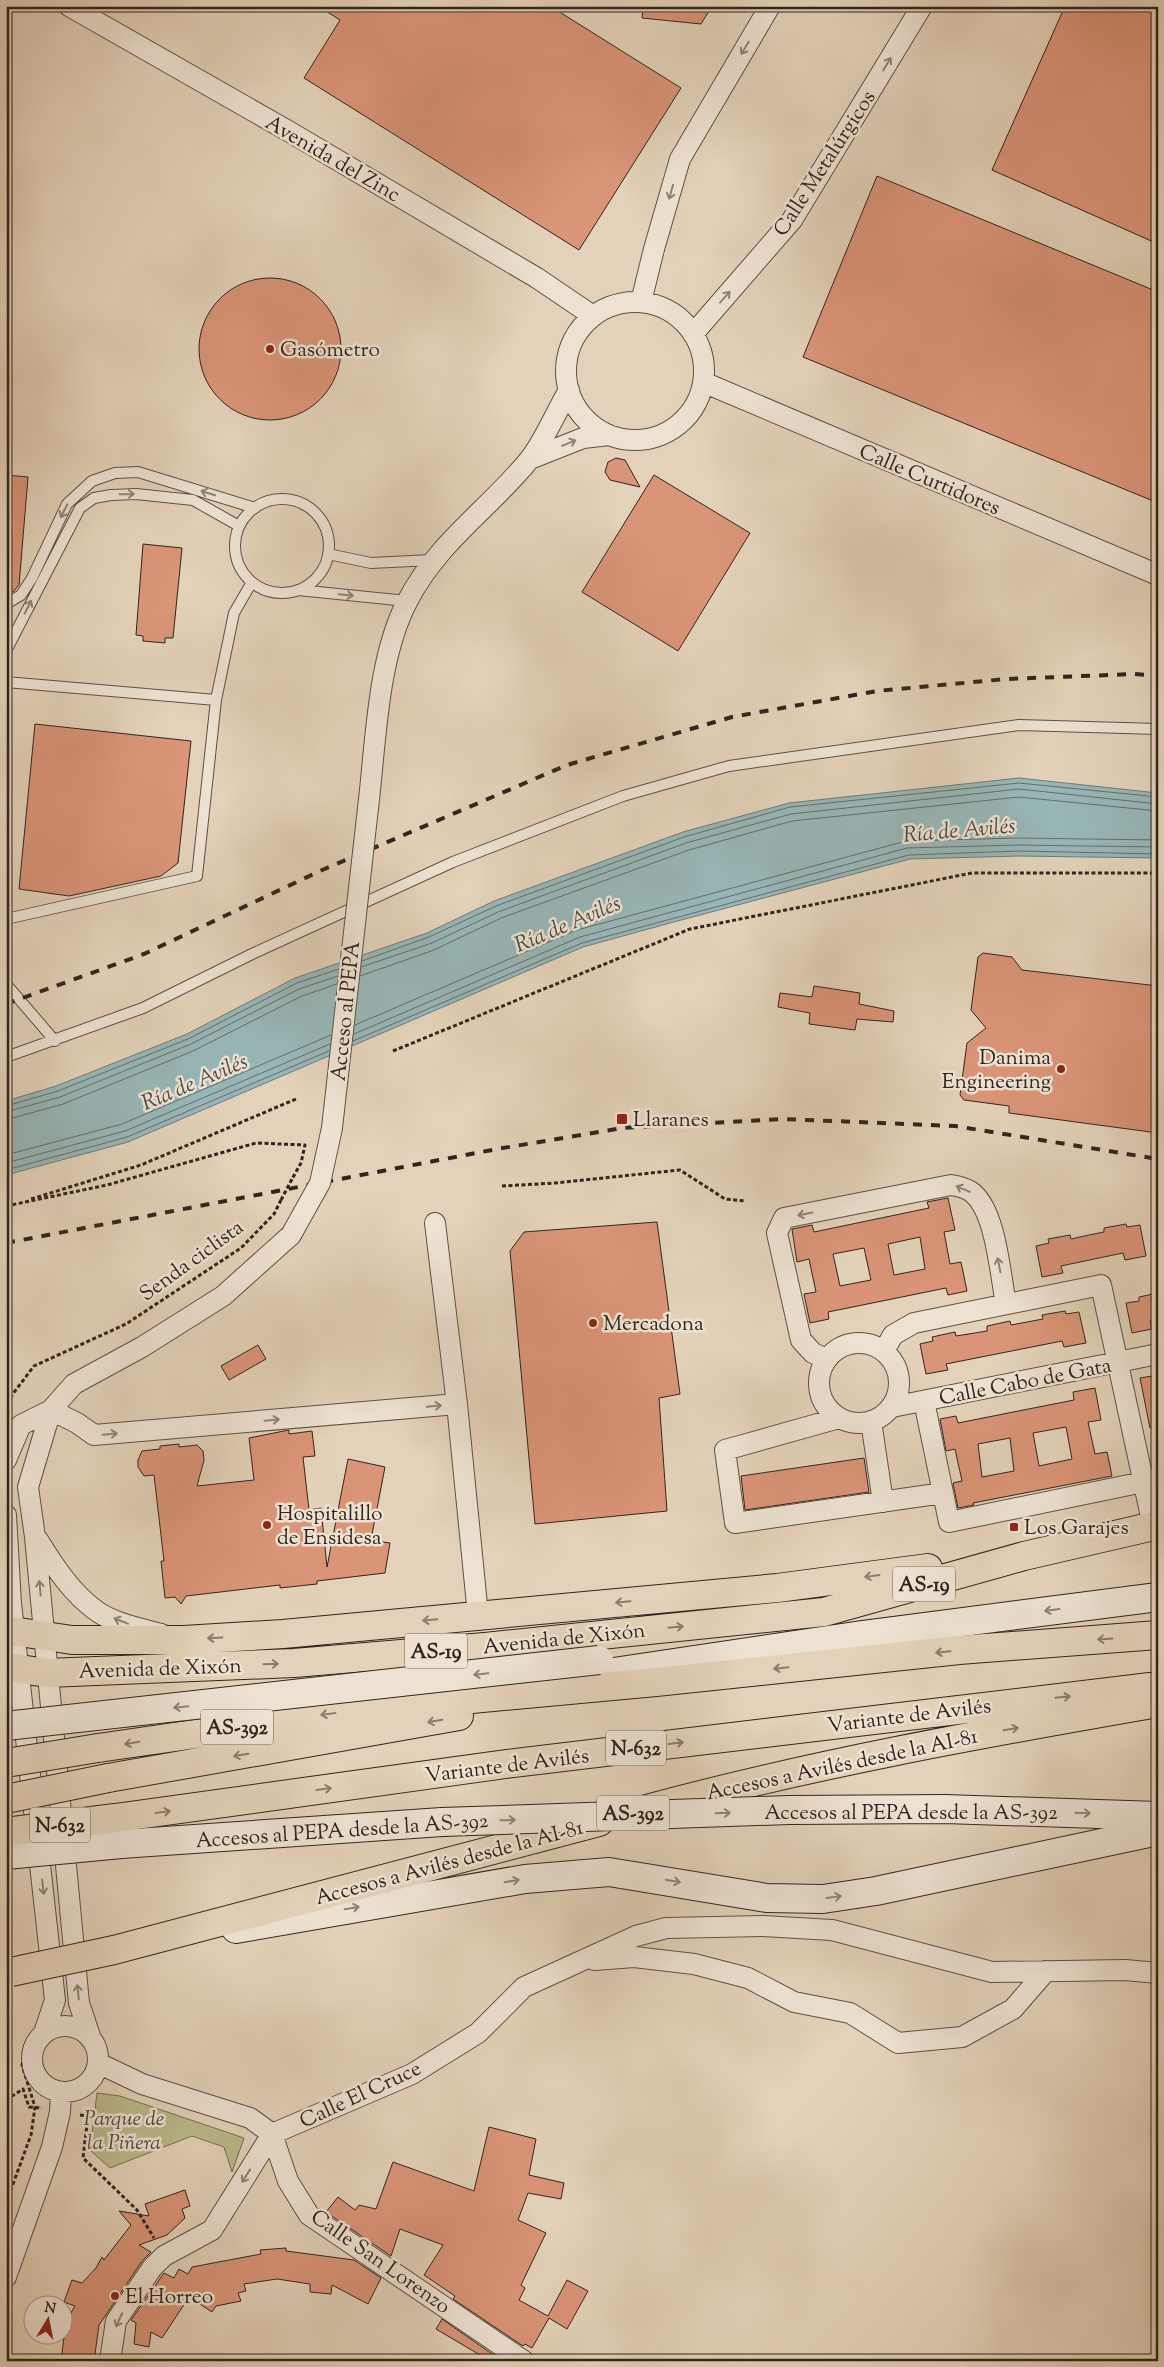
<svg xmlns="http://www.w3.org/2000/svg" width="1164" height="2367" font-family="'Sorts Mill Goudy',serif">
	<rect width="100%" height="100%" fill="#e3d2b9"/>
	<filter id="stains"><feTurbulence type="fractalNoise" baseFrequency=".004" numOctaves="4"/><feColorMatrix values="0 0 0 0 .2 0 0 0 0 .09 0 0 0 0 .02 0 0 0 .5 -.17"/></filter>
	<radialGradient id="worn" r=".72"><stop offset=".6" stop-color="#630" stop-opacity="0"/><stop offset="1" stop-color="#630" stop-opacity=".3"/></radialGradient>
	<!-- green -->
	<path fill="#b9ba8b" stroke="#756f55" d="M97 2093 120 2096 244 2138 232 2172 224 2147 192 2136 110 2168 90 2150Z"/>
	<!-- water -->
	<path fill="#97b6b7" stroke="#6e7c7a" d="M1019 778 1158 793V858L1018 856 910 859 670 923 583 947 128 1142 6 1175V1101L56 1086 187 1034 295 978 427 933 494 901 683 832 789 803Z"/>
	<g fill="none" stroke-linecap="round" stroke-linejoin="round">
		<!-- shore -->
		<path stroke="#646d6b" stroke-width="1" d="M362 961 429 937 496 906 684 837 790 807 1019 783 1158 797
			M361 967 432 943 498 912 686 843 791 814 1019 789 1158 804
			M360 976 434 950 501 918 689 850 792 821 1019 797 1158 811
			M355 1025 577 930 906 841 1018 838 1158 840
			M354 1034 580 937 907 848 1018 845 1158 847
			M353 1041 582 943 909 855 1018 851 1158 854
			M6 1106 58 1091 188 1039 297 983 339 969
			M6 1112 60 1097 191 1044 299 989 338 976
			M6 1120 63 1104 193 1051 302 996 337 984
			M6 1155 122 1124 331 1035
			M6 1163 125 1131 330 1044
			M6 1170 127 1137 329 1051"/>
	</g>
	<!-- building -->
	<path fill="#da9477" stroke="#31241f" fill-rule="evenodd" d="M318 6H550L681 88 579 250 304 78 340 20Z
		M643 6H712L701 24 642 18Z
		M1065 6H1158V244L992 170Z
		M877 176 1158 292V503L803 357Z
		M199 349a71 71 0 1 1 142 0a71 71 0 1 1-142 0Z
		M616 458 625 460 640 487 610 480 605 472 608 462Z
		M6 475 28 477 19 585 13 592 6 591Z
		M654 475 750 533 678 651 582 592Z
		M143 544 182 548 173 638H165V643L143 641V636L136 635Z
		M35 724 191 741 178 863 161 876 69 896 19 889Z
		M983 953 1012 957 1022 970 1158 986V1133L1009 1113V1106L964 1100 960 1095 967 1043 986 1028 971 1010 978 957Z
		M814 986 860 993 859 1004 894 1011 893 1022 857 1019 855 1030 809 1024 810 1013 778 1007 780 993 812 997Z
		M948 1198 955 1230 944 1232 950 1264 961 1262 967 1291 948 1295 946 1288 828 1312 829 1319 810 1323 804 1294 816 1292 809 1259 797 1262 792 1229 812 1225 814 1232 929 1208 927 1202ZM920 1237 925 1269 894 1275 888 1244ZM864 1248 871 1280 840 1286 833 1254Z
		M657 1222 680 1394 659 1398 667 1511 535 1524 510 1251 524 1232Z
		M1126 1224 1127 1227 1140 1225 1146 1256 1125 1260 1123 1253 1061 1266 1063 1273 1042 1277 1036 1246 1049 1243 1048 1239 1070 1235 1071 1239 1089 1235 1104 1232V1228Z
		M1158 1293V1320L1150 1321 1152 1329 1132 1333 1126 1303 1139 1301V1297Z
		M1065 1311 1066 1314 1079 1312 1086 1343 1064 1347 1062 1341 946 1364 948 1370 926 1374 920 1344 933 1341 932 1337 955 1332 956 1336 987 1331V1326L1010 1321 1011 1325 1043 1319 1042 1315Z
		M258 1345 266 1359 229 1380 221 1366Z
		M1158 1375V1427L1150 1428 1140 1378Z
		M1095 1388 1101 1420 1088 1422 1095 1454 1107 1452 1112 1476 973 1503 974 1505 958 1508 953 1483 962 1481 955 1449 946 1451 940 1419 956 1416 958 1423 1074 1400 1073 1392ZM1066 1427 1072 1459 1039 1466 1033 1433ZM1010 1438 1014 1471 982 1477 978 1444Z
		M289 1430V1434L312 1431 315 1456 303 1457 309 1510 321 1508 327 1567 348 1459 385 1467 371 1540 390 1543 385 1573 317 1581V1584L280 1588V1585L186 1596 181 1604 175 1597 165 1598 161 1561H164L154 1475 144 1476 138 1467V1460L142 1451 160 1449V1446L179 1444V1447L197 1445 203 1451 204 1460 197 1486 254 1480 249 1438Z
		M864 1458 869 1492 745 1510 741 1476Z
		M489 2127 536 2139 529 2175 564 2183 561 2199 528 2193 518 2220 546 2233 521 2285 525 2288 519 2300 548 2316 567 2280 588 2291 567 2329 549 2318 532 2348 525 2344 523 2346 453 2299 455 2296 424 2275 443 2245 400 2229 391 2256 326 2212 338 2197 355 2210 359 2205 376 2209 393 2162 474 2191Z
		M185 2190 190 2206 182 2209 185 2218 167 2235 139 2245 151 2252 142 2261 99 2325 94 2361H61L66 2321 75 2306 64 2302 72 2280 82 2283 96 2268 102 2257 104 2260 131 2225 119 2211 149 2216 145 2204Z
		M286 2248V2251L354 2260 381 2278 368 2304 332 2285 331 2294 310 2292V2284L277 2279 244 2284 246 2291 238 2293 241 2301 216 2306 212 2312 189 2297 162 2338 151 2332 149 2347 134 2344 136 2323 131 2320 164 2273 174 2278 179 2269 188 2274 192 2267 261 2254 260 2250Z
		M442 2319 502 2361H490L436 2329Z"/>
	<g fill="none" stroke-linecap="round" stroke-linejoin="round">
		<!-- lane casing -->
		<g stroke="#5e5046" stroke-width="12">
			<path id="lane" d="M235 546a47 47 0 1 1 94 0a47 47 0 1 1-94 0Z
				M328 554 371 563 432 560
				M298 590 407 601
				M6 604 21 595 32 578 67 504 92 481 115 473 138 472 255 508
				M6 651 80 508 94 498 111 495 136 494 193 500 239 526
				M6 682 216 700
				M6 919 197 876 216 700 234 613 252 582
				M6 984 55 1041
				M6 1057 143 1008 252 954 453 862 623 796 729 766 1019 725 1158 729"/>
		</g>
		<!-- street casing -->
		<g stroke="#5e5046" stroke-width="22">
			<path id="street" d="M69 6 290 132 537 278 593 316
				M641 302 654 249 680 159 770 6
				M566 371a69 69 0 1 1 138 0a69 69 0 1 1-138 0Z
				M693 334 792 220 922 6
				M703 382 1158 575
				M530 459 583 438 609 435
				M368 808C376 743 377 658 408 600 438 542 489 509 529 460 543 443 557 410 569 390
				M435 1223 457 1404 478 1615
				M819 1383a40 40 0 1 1 80 0a40 40 0 1 1-80 0Z
				M884 1351 893 1335 914 1323 1101 1285 1153 1526
				M827 1359 813 1353 801 1340 777 1233 784 1218 951 1185C957 1186 965 1188 970 1191 996 1208 1000 1274 1006 1304
				M924 1401 949 1522 1158 1479
				M892 1407 1158 1354
				M51 1410 28 1487 35 1537 79 2003 91 2039
				M51 1410 77 1423 94 1435 457 1404
				M839 1418 725 1450 735 1523 943 1493
				M871 1421 883 1502
				M6 1460 21 1425 51 1410 74 1384 142 1347 223 1296 291 1235
				M6 1515 11 1603 55 2000 44 2033
				M38 1540C54 1566 72 1594 98 1612 114 1623 142 1629 161 1634
				M594 1960 634 1957 694 1964 748 1978 794 2002 850 2013 898 2043 962 2037 1013 2009 1046 1971
				M32 2059a33 33 0 1 1 66 0a33 33 0 1 1-66 0Z
				M98 2063 142 2084 250 2118 272 2134 412 2074 478 2033 524 1987 636 1936 666 1928 763 1926 832 1930 992 1972 1125 1970 1158 1973
				M272 2134 288 2181 309 2215 524 2361
				M6 2277 52 2147 60 2112 61 2092
				M110 2361 116 2321 152 2268 164 2256 212 2230 272 2134"/>
		</g>
		<!-- secondary casing -->
		<g stroke="#31241f" stroke-width="30">
			<path id="secondary" d="M580 1677 862 1635 1158 1597
				M789 1810 945 1809 1158 1816
				M121 1844 442 1822
				M236 1929 525 1879 609 1872 767 1898 823 1899 876 1891 1158 1831"/>
		</g>
		<!-- primary casing -->
		<g stroke="#31241f" stroke-width="30">
			<path id="primary" d="M6 1630 72 1640H184L283 1634 777 1588 928 1568
				M6 1667 47 1673 294 1663 485 1647 824 1612 1024 1556 1158 1525"/>
		</g>
		<!-- highway casing -->
		<g stroke="#31241f" stroke-width="30">
			<path id="highway" d="M98 1748 376 1708 656 1682 959 1650 1158 1635
				M108 1778 459 1716
				M643 1810C812 1764 985 1733 1158 1703
				M115 1818 506 1764 1150 1687
				M114 1950 599 1822"/>
		</g>
		<!-- path -->
		<path stroke="#31241f" stroke-width="3" stroke-dasharray="4 2.5" stroke-linecap="butt" d="M393 1051 690 929 972 873H1158
			M502 1186 555 1183 680 1170 725 1199 746 1201
			M31 1199 141 1165 296 1099
			M6 1206 107 1185 256 1143 305 1145 301 1163 292 1179
			M6 1403 34 1366 126 1324 241 1248 274 1214 281 1200
			M6 2100 23 2089 29 2107 42 2108
			M80 2115 88 2116 83 2158 137 2210 154 2238
			M6 2203 31 2135 35 2107 22 2065 28 2046"/>
		<!-- lane -->
		<use href="#lane" stroke="#ede2d2" stroke-width="10"/>
		<!-- street -->
		<use href="#street" stroke="#ede2d2" stroke-width="20"/>
		<!-- secondary -->
		<use href="#secondary" stroke="#ede2d2" stroke-width="28"/>
		<!-- primary -->
		<use href="#primary" stroke="#e3d2b9" stroke-width="28"/>
		<!-- highway -->
		<use href="#highway" stroke="#e3d2b9" stroke-width="28"/>
		<!-- rail -->
		<path stroke="#31241f" stroke-width="4" stroke-dasharray="9 9" stroke-linecap="butt" d="M6 1004 144 954 320 871 567 765 732 717 877 691 1006 679 1135 674 1158 676
			M6 1243 497 1149 623 1128 783 1119 955 1126 1158 1159"/>
		<!-- street-bridge casing -->
		<g stroke="#5e5046" stroke-width="22" stroke-linecap="butt">
			<path id="street-bridge" d="M291 1235 320 1183 332 1128 368 808"/>
		</g>
		<!-- secondary-bridge casing -->
		<g stroke="#31241f" stroke-width="30" stroke-linecap="butt">
			<path id="secondary-bridge" d="M6 1726 599 1660
				M442 1822 789 1810
				M6 1855 121 1844"/>
		</g>
		<!-- highway-bridge casing -->
		<g stroke="#31241f" stroke-width="30" stroke-linecap="butt">
			<path id="highway-bridge" d="M6 1763 98 1748
				M6 1799 108 1778
				M6 1832 115 1818
				M11 1972 114 1950"/>
		</g>
		<!-- path-bridge -->
		<path stroke="#31241f" stroke-width="3" stroke-dasharray="4 2.5" stroke-linecap="butt" d="M281 1200 292 1179"/>
		<!-- street-bridge -->
		<use href="#street-bridge" stroke="#ede2d2" stroke-width="20"/>
		<!-- secondary-bridge -->
		<use href="#secondary-bridge" stroke="#ede2d2" stroke-width="28"/>
		<!-- highway-bridge -->
		<use href="#highway-bridge" stroke="#e3d2b9" stroke-width="28"/>
	</g>
	<!-- one-way arrows -->
	<defs><path id="oneway-shaft" d="M-6 0H5M1.5-3L5.5 0L1.5 3" fill="none" stroke-width="1.6" stroke-linecap="round" stroke-linejoin="round" transform="scale(1.25)"/></defs>
	<g stroke="#8f8378">
		<use href="#oneway-shaft" transform="translate(745 48) rotate(121)"/>
		<use href="#oneway-shaft" transform="translate(887 64) rotate(-59)"/>
		<use href="#oneway-shaft" transform="translate(671 192) rotate(106)"/>
		<use href="#oneway-shaft" transform="translate(725 297) rotate(-49)"/>
		<use href="#oneway-shaft" transform="translate(569 443) rotate(-22)"/>
		<use href="#oneway-shaft" transform="translate(208 493) rotate(-163)"/>
		<use href="#oneway-shaft" transform="translate(127 494) rotate(-1)"/>
		<use href="#oneway-shaft" transform="translate(64 511) rotate(117)"/>
		<use href="#oneway-shaft" transform="translate(346 595) rotate(5)"/>
		<use href="#oneway-shaft" transform="translate(28 607) rotate(-63)"/>
		<use href="#oneway-shaft" transform="translate(963 1189) rotate(-157)"/>
		<use href="#oneway-shaft" transform="translate(805 1214) rotate(168)"/>
		<use href="#oneway-shaft" transform="translate(999 1265) rotate(-101)"/>
		<use href="#oneway-shaft" transform="translate(434 1406) rotate(-5)"/>
		<use href="#oneway-shaft" transform="translate(272 1420) rotate(-5)"/>
		<use href="#oneway-shaft" transform="translate(110 1434) rotate(-5)"/>
		<use href="#oneway-shaft" transform="translate(40 1588) rotate(-95)"/>
		<use href="#oneway-shaft" transform="translate(1052 1610) rotate(173)"/>
		<use href="#oneway-shaft" transform="translate(121 1621) rotate(-159)"/>
		<use href="#oneway-shaft" transform="translate(481 1674) rotate(174)"/>
		<use href="#oneway-shaft" transform="translate(181 1707) rotate(174)"/>
		<use href="#oneway-shaft" transform="translate(723 1813) rotate(-2)"/>
		<use href="#oneway-shaft" transform="translate(1083 1813) rotate(2)"/>
		<use href="#oneway-shaft" transform="translate(508 1820) rotate(-2)"/>
		<use href="#oneway-shaft" transform="translate(512 1881) rotate(-9)"/>
		<use href="#oneway-shaft" transform="translate(673 1881) rotate(10)"/>
		<use href="#oneway-shaft" transform="translate(43 1887) rotate(84)"/>
		<use href="#oneway-shaft" transform="translate(834 1897) rotate(-8)"/>
		<use href="#oneway-shaft" transform="translate(352 1908) rotate(-10)"/>
		<use href="#oneway-shaft" transform="translate(78 1992) rotate(-96)"/>
		<use href="#oneway-shaft" transform="translate(246 2176) rotate(122)"/>
		<use href="#oneway-shaft" transform="translate(119 2320) rotate(115)"/>
	</g>
	<g stroke="#8a7b6c">
		<use href="#oneway-shaft" transform="translate(872 1576) rotate(172)"/>
		<use href="#oneway-shaft" transform="translate(623 1602) rotate(175)"/>
		<use href="#oneway-shaft" transform="translate(430 1620) rotate(175)"/>
		<use href="#oneway-shaft" transform="translate(676 1627) rotate(-6)"/>
		<use href="#oneway-shaft" transform="translate(215 1638) rotate(177)"/>
		<use href="#oneway-shaft" transform="translate(1105 1639) rotate(176)"/>
		<use href="#oneway-shaft" transform="translate(943 1652) rotate(174)"/>
		<use href="#oneway-shaft" transform="translate(271 1664) rotate(-2)"/>
		<use href="#oneway-shaft" transform="translate(781 1668) rotate(174)"/>
		<use href="#oneway-shaft" transform="translate(1063 1697) rotate(-6)"/>
		<use href="#oneway-shaft" transform="translate(328 1714) rotate(172)"/>
		<use href="#oneway-shaft" transform="translate(435 1721) rotate(170)"/>
		<use href="#oneway-shaft" transform="translate(1011 1729) rotate(-10)"/>
		<use href="#oneway-shaft" transform="translate(132 1743) rotate(171)"/>
		<use href="#oneway-shaft" transform="translate(676 1743) rotate(-7)"/>
		<use href="#oneway-shaft" transform="translate(241 1755) rotate(170)"/>
		<use href="#oneway-shaft" transform="translate(324 1789) rotate(-8)"/>
		<use href="#oneway-shaft" transform="translate(163 1812) rotate(-8)"/>
	</g>
	<!-- markers -->
	<g fill="#8f2418" stroke="#ede2d2" stroke-width="2">
		<circle cx="270" cy="349" r="5"/>
		<circle cx="1061" cy="1069" r="5"/>
		<rect x="616" y="1113" width="12" height="12" rx="2.5"/>
		<circle cx="593" cy="1323" r="5"/>
		<circle cx="267" cy="1525" r="5"/>
		<rect x="1009" y="1522" width="10" height="10" rx="2.5"/>
		<circle cx="115" cy="2296" r="5"/>
	</g>
	<g text-anchor="middle" stroke-width="5" stroke-linejoin="round" paint-order="stroke">
		<!-- shield labels -->
		<g fill="#ede2d2" stroke="#695d55" stroke-width="1">
			<rect x="893" y="1566.5" width="62" height="35" rx="4"/>
			<rect x="405" y="1633.5" width="62" height="35" rx="4"/>
			<rect x="201" y="1709.5" width="72" height="35" rx="4"/>
			<rect x="606" y="1730.5" width="60" height="35" rx="4"/>
			<rect x="597" y="1795.5" width="72" height="35" rx="4"/>
			<rect x="30" y="1807.5" width="60" height="35" rx="4"/>
		</g>
		<g font-size="20" font-weight="bold" fill="#31241f">
			<text x="924" y="1591">AS-19</text>
			<text x="436" y="1658">AS-19</text>
			<text x="237" y="1734">AS-392</text>
			<text x="636" y="1755">N-632</text>
			<text x="633" y="1820">AS-392</text>
			<text x="60" y="1832">N-632</text>
		</g>
		<!-- street labels -->
		<g font-size="21" fill="#31241f" stroke="#ede2d2">
			<text transform="translate(333 158) rotate(30)" y="7">Avenida del Zinc</text>
			<text transform="translate(824 163) rotate(-57)" y="7">Calle Metalúrgicos</text>
			<text transform="translate(930 479) rotate(23)" y="7">Calle Curtidores</text>
			<text transform="translate(345 1011) rotate(-84)" y="7">Acceso al PEPA</text>
			<text transform="translate(191 1260) rotate(-36)" y="7">Senda ciclista</text>
			<text transform="translate(1025 1381) rotate(-11)" y="7">Calle Cabo de Gata</text>
			<text transform="translate(564 1638) rotate(-6)" y="7">Avenida de Xixón</text>
			<text transform="translate(160 1668) rotate(-2)" y="7">Avenida de Xixón</text>
			<text transform="translate(909 1715) rotate(-7)" y="7">Variante de Avilés</text>
			<text transform="translate(842 1764) rotate(-12)" y="7">Accesos a Avilés desde la AI-81</text>
			<text transform="translate(507 1765) rotate(-7)" y="7">Variante de Avilés</text>
			<text x="911" y="1819">Accesos al PEPA desde la AS-392</text>
			<text transform="translate(342 1830) rotate(-4)" y="7">Accesos al PEPA desde la AS-392</text>
			<text transform="translate(449 1862) rotate(-15)" y="7">Accesos a Avilés desde la AI-81</text>
			<text transform="translate(360 2094) rotate(-25)" y="7">Calle El Cruce</text>
			<text transform="translate(381 2261) rotate(35)" y="7">Calle San Lorenzo</text>
		</g>
		<!-- poi labels -->
		<g font-size="21" fill="#31241f" stroke="#ede2d2" text-anchor="start">
			<text x="280" y="356">Gasómetro</text>
			<text x="1051" y="1064" text-anchor="end">Danima<tspan x="1051" dy="24">Engineering</tspan></text>
			<text x="633" y="1126">Llaranes</text>
			<text x="603" y="1330">Mercadona</text>
			<text x="277" y="1520">Hospitalillo<tspan x="277" dy="24">de Ensidesa</tspan></text>
			<text x="1024" y="1534">Los Garajes</text>
			<text x="125" y="2303">El Horreo</text>
		</g>
		<!-- park labels -->
		<g font-size="21" font-style="italic" fill="#534a3a" stroke="#ede2d2">
			<text x="124" y="2125">Parque de<tspan x="124" dy="24">la Piñera</tspan></text>
		</g>
		<!-- water labels -->
		<g font-size="22" font-style="italic" fill="#4a4845" stroke="#ede2d2">
			<text transform="translate(959 829) rotate(-5)" y="8">Ría de Avilés</text>
			<text transform="translate(567 923) rotate(-23)" y="8">Ría de Avilés</text>
			<text transform="translate(194 1081) rotate(-23)" y="8">Ría de Avilés</text>
		</g>
	</g>
	<!-- margin -->
	<rect width="1164" height="2367" fill="none" stroke="#e3d2b9" stroke-width="25"/>
	<rect x="8" y="8" width="1149" height="2352" fill="none" stroke="#31241f" stroke-width="2.5"/>
	<rect x="12" y="12" width="1139" height="2342" fill="none" stroke="#31241f"/>
	<!-- north arrow -->
	<g transform="translate(48 2320) rotate(10)"><circle r="24" fill="#ede2d2" stroke="#a2968a"/>
	<path d="M0-4L9 19L0 12L-9 19Z" fill="#8f2418"/>
	<text y="-8" font-size="14" font-weight="bold" text-anchor="middle" fill="#31241f">N</text>
	</g>
	<rect width="100%" height="100%" filter="url(#stains)"/>
	<rect width="100%" height="100%" fill="url(#worn)"/>
</svg>
